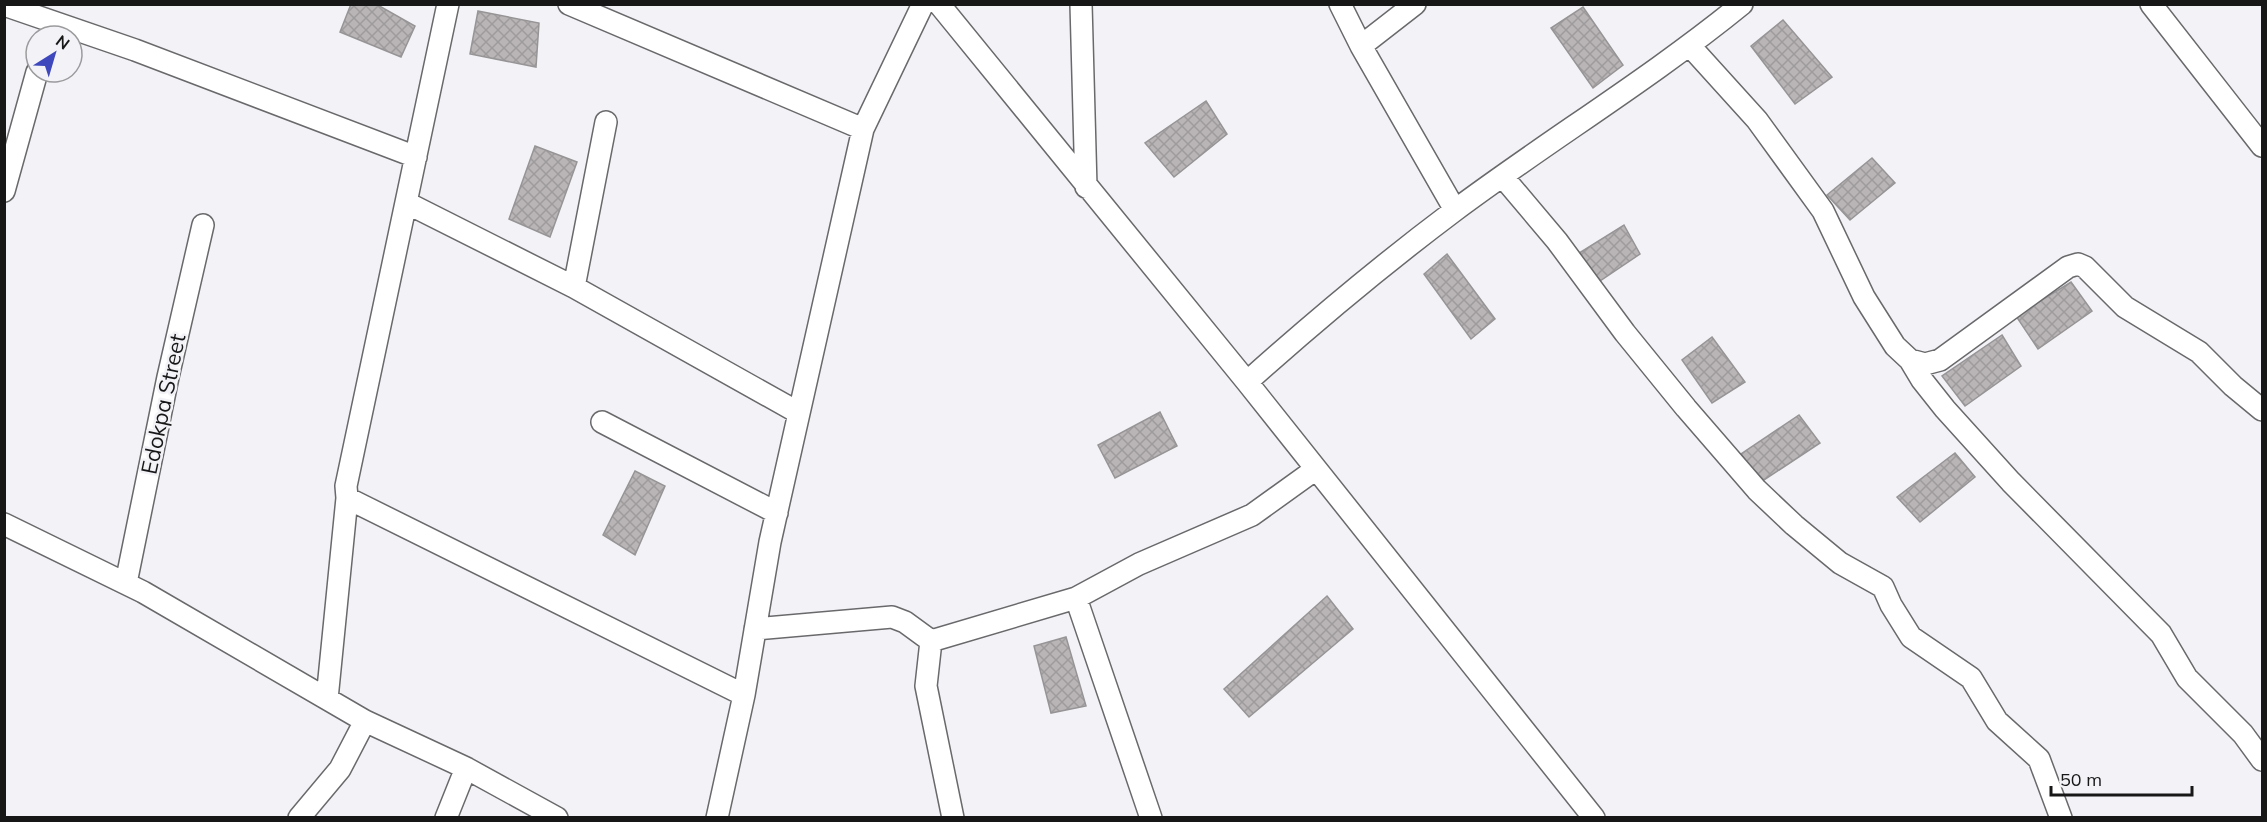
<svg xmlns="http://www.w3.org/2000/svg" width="2267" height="822" font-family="Mulish,sans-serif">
	<defs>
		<pattern id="building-cross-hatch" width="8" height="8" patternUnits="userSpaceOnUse" patternTransform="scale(1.5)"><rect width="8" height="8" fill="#b9b5b7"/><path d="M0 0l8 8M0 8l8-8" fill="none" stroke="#9e9b9d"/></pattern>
	</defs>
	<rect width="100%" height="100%" fill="#f3f3f7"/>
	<!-- building -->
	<path fill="url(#building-cross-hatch)" stroke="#979496" stroke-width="1.5" d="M351 4H376L415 26 401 57 340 32Z
		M1583 7 1623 65 1593 88 1551 28Z
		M478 11 539 23 536 67 470 54Z
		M1783 20 1832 77 1795 104 1751 46Z
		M1206 101 1227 134 1174 177 1145 143Z
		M535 146 577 162 550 237 509 219Z
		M1872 158 1895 183 1850 220 1827 195Z
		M1624 225 1640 254 1597 283 1576 255Z
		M1447 254 1495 319 1471 339 1424 274Z
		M2071 282 2092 311 2038 349 2016 316Z
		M2002 335 2021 366 1965 406 1942 376Z
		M1712 337 1745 382 1712 403 1682 360Z
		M1160 412 1177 446 1115 478 1098 445Z
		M1799 415 1820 443 1761 482 1741 454Z
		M1955 453 1975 477 1920 522 1897 497Z
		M635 471 665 486 635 555 603 535Z
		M1327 596 1353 629 1249 717 1224 689Z
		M1066 637 1086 706 1051 713 1034 646Z"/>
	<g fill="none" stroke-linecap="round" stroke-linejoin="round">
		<!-- minor casing -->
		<g stroke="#69696c" stroke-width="24">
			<path id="minor" d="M569 4 863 129
				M939 4 1247 382 1594 818
				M1081 4 1086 187
				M1340 4 1361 46 1455 210
				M2151 4 2262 146
				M4 5 135 50 416 157
				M1361 46 1415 4
				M1690 46 1757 120 1823 211 1864 297 1895 346 1910 360 1925 364 1940 360 2068 267 2078 264 2085 267 2125 307 2199 352 2233 386 2262 410
				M1503 177 1557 241 1625 333 1686 408 1757 490 1794 525 1840 563 1883 587 1891 605 1911 637 1971 678 1997 721 2039 759 2061 818
				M4 191 37 72
				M407 203 574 287 799 413
				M574 287 606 122
				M1910 360 1922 380 1945 409 2011 482 2161 634 2187 678 2243 734 2262 760
				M1247 382C1314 322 1382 265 1454 211 1549 140 1650 79 1742 4
				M602 422 777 513
				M347 498 744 695
				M4 524 143 592 365 721 466 768 557 818
				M126 583 168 377 203 225
				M1076 598 1151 818
				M755 629 892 617 905 622 931 641
				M931 641 1076 598 1139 564 1252 515 1316 469
				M931 641 926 686 953 818
				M327 699 347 498 346 486 448 4
				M299 818 340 769 365 721
				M446 818 466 768
				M717 818 744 695 770 542 863 129 923 4"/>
		</g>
		<!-- minor -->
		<use href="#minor" stroke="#fff" stroke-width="21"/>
	</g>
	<g text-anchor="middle" stroke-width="5" stroke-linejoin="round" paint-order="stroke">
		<!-- street labels -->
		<g font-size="22" fill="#171718" stroke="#f3f3f7">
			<text transform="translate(163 404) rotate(-78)" y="8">Edokpa Street</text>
		</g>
	</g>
	<!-- border -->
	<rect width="2267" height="822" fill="none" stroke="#171718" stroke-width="12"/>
	<!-- north arrow -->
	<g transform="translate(54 54) rotate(37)"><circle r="28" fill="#f3f3f7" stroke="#9b9b9e" stroke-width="1.5"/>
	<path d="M0-4.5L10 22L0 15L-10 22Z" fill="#3e48bc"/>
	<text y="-9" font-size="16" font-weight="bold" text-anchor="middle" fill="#171718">N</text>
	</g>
	<!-- scale -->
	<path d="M2051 786v9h141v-9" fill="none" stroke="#171718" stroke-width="3"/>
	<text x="2060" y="786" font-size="18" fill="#171718" stroke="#f3f3f7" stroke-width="4.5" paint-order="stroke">50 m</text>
</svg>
